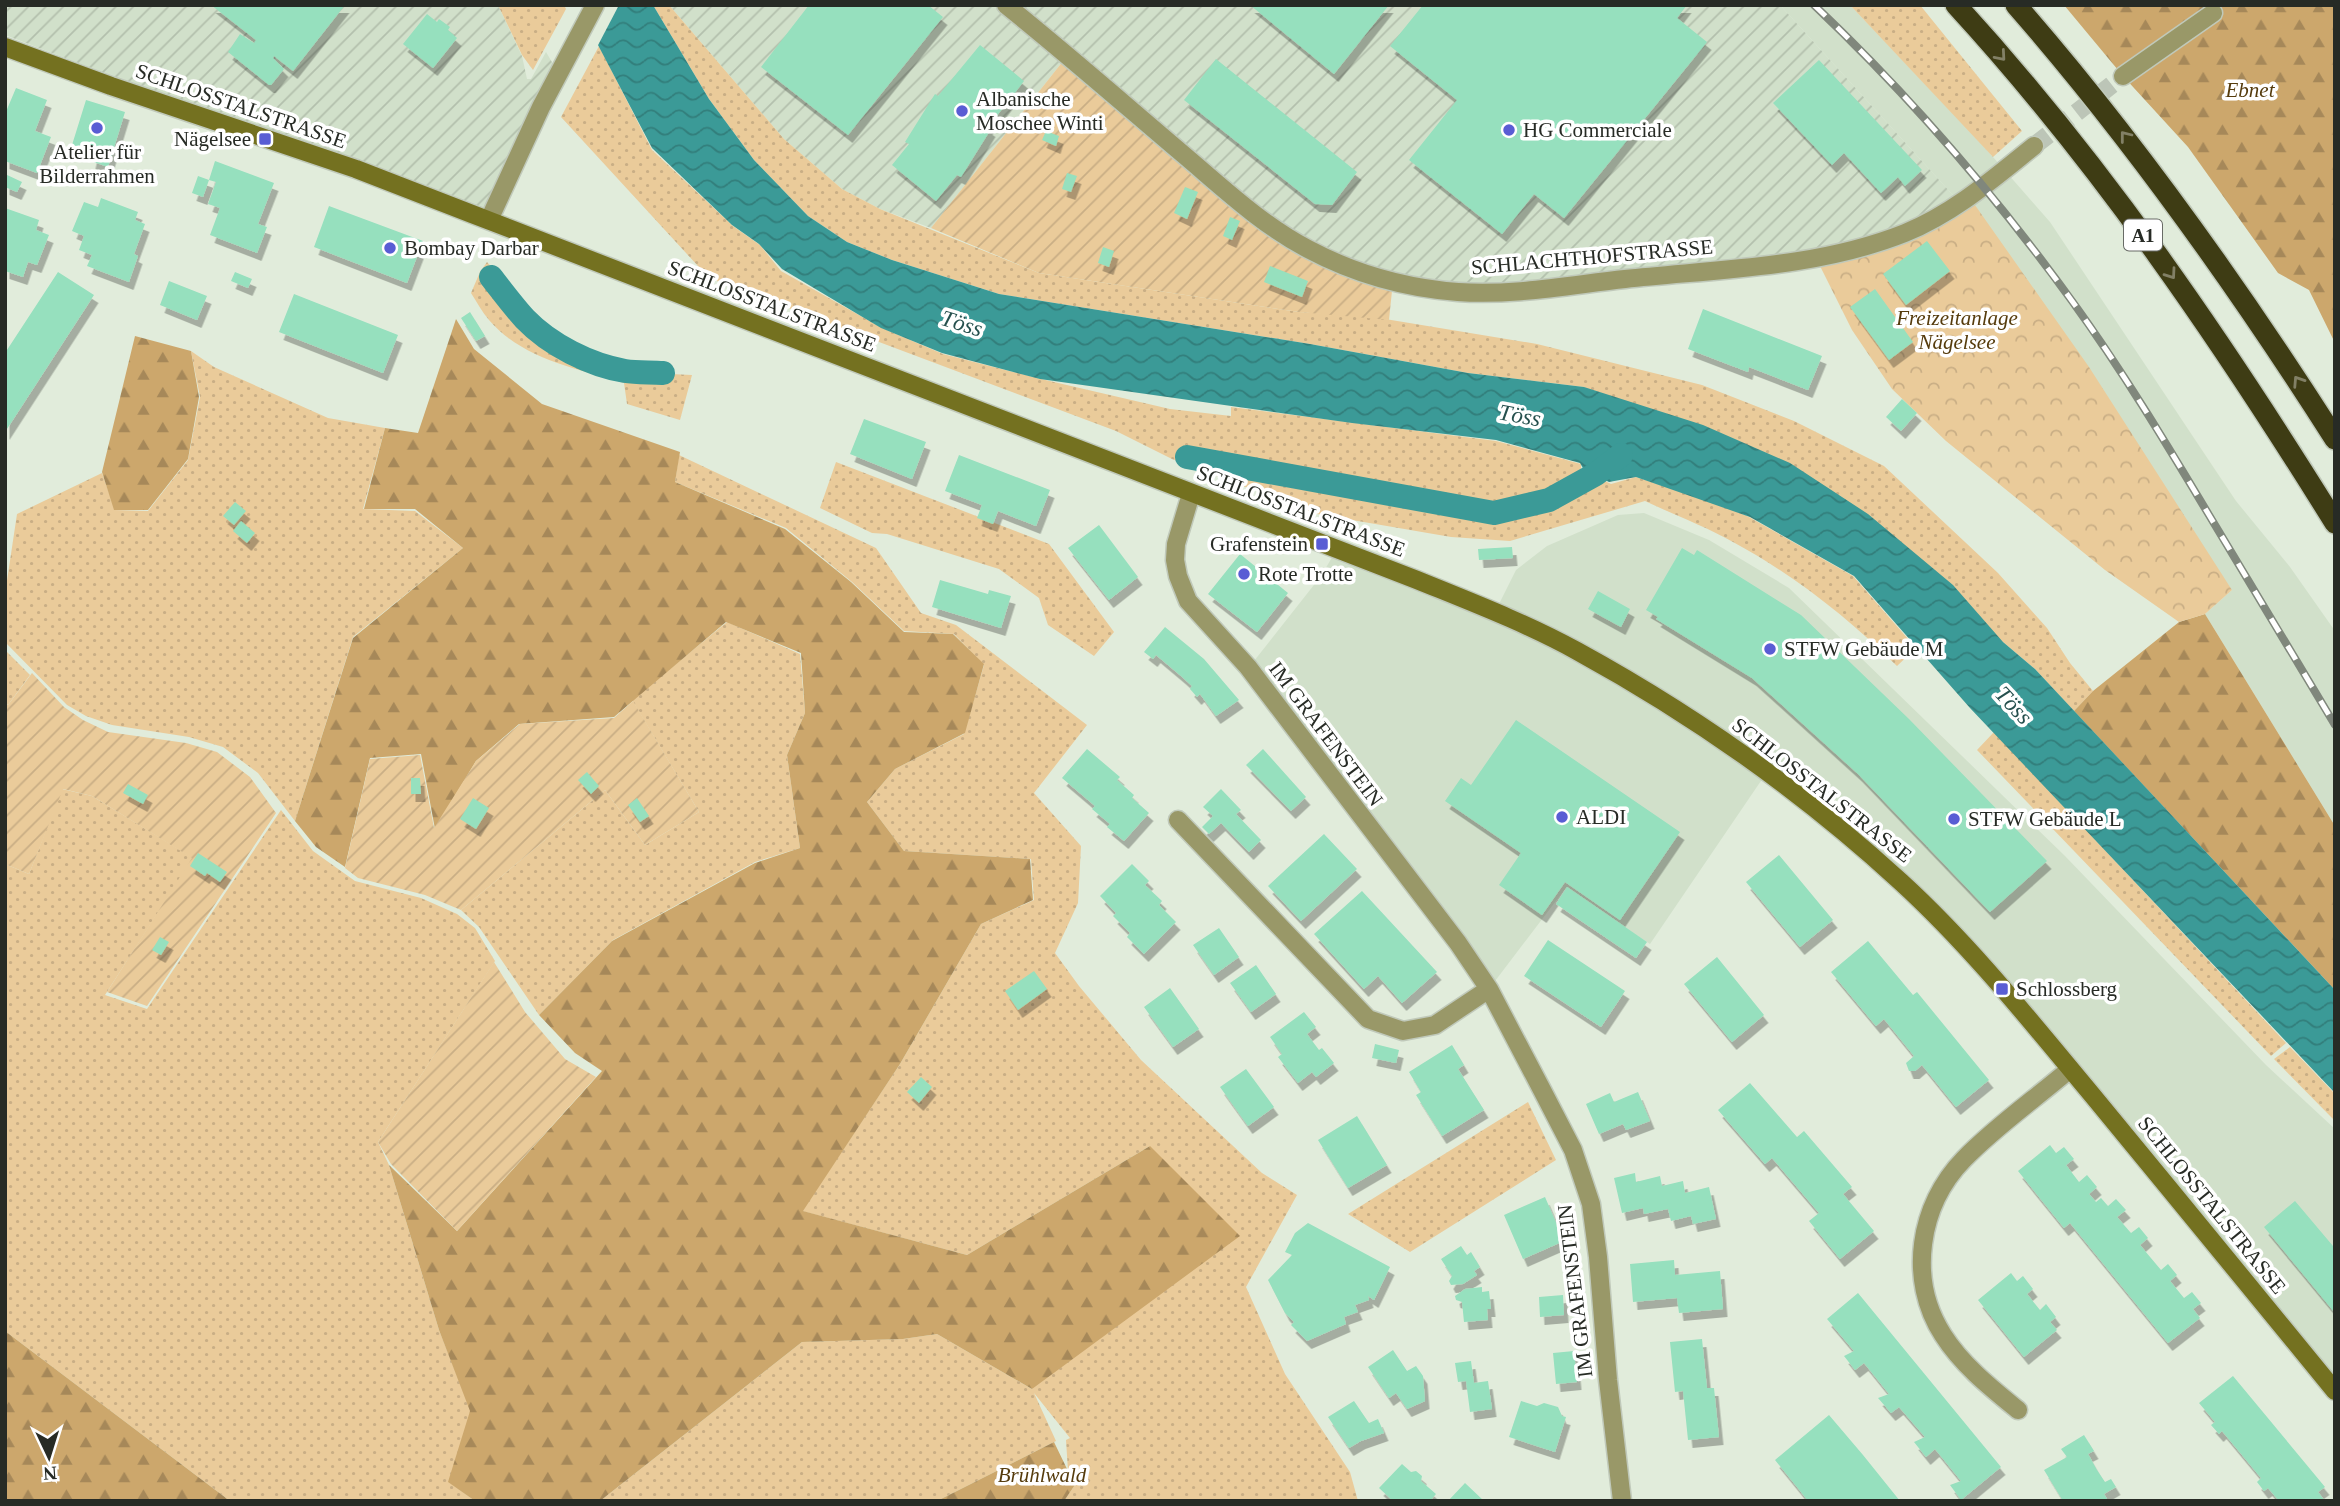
<svg xmlns="http://www.w3.org/2000/svg" width="2340" height="1506" font-family="Georgia,serif">
	<defs>
		<pattern id="industrial-furrows" width="10" height="10" patternUnits="userSpaceOnUse" patternTransform="scale(1.75)"><rect width="10" height="10" fill="#d1e0ca"/><path d="M-1 1l2-2M0 10L10 0M9 11l2-2" fill="none" stroke="#b3c0ad"/></pattern>
		<pattern id="grass-dots" width="8" height="8" patternUnits="userSpaceOnUse" patternTransform="scale(1.75)"><rect width="8" height="8" fill="#eacb9a"/><path d="M2 2h.1M6 6h.1" fill="none" stroke="#c9ae85" stroke-width="1.8" stroke-linecap="round"/></pattern>
		<pattern id="forest-firs" width="22" height="20" patternUnits="userSpaceOnUse" patternTransform="scale(1.75)"><rect width="22" height="20" fill="#cca76c"/><path d="M5 1l3.5 6h-7zM16 11l3.5 6h-7z" fill="#a68859"/></pattern>
		<pattern id="park-crowns" width="20" height="18" patternUnits="userSpaceOnUse" patternTransform="scale(1.75)"><rect width="20" height="18" fill="#eacb9a"/><path d="M2 6a3 3 0 1 1 6 0M12 15a3 3 0 1 1 6 0" fill="none" stroke="#c9ae85"/></pattern>
		<pattern id="garden-furrows" width="10" height="10" patternUnits="userSpaceOnUse" patternTransform="scale(1.75)"><rect width="10" height="10" fill="#eacb9a"/><path d="M-1 1l2-2M0 10L10 0M9 11l2-2" fill="none" stroke="#c9ae85"/></pattern>
		<pattern id="water-waves" width="16" height="10" patternUnits="userSpaceOnUse" patternTransform="scale(1.75)"><rect width="16" height="10" fill="#3b9a97"/><path d="M0 5q4-4 8 0t8 0" fill="none" stroke="#327e7b"/></pattern>
		<filter id="shadow"><feDropShadow dx="4.5" dy="8" stdDeviation="0" flood-color="#0004"/></filter>
	</defs>
	<rect width="100%" height="100%" fill="#e1ecdb"/>
	<!-- built -->
	<path fill="#d1e0ca" d="M1780 5H1850L1979 141 2050 222 2236 501 2290 567 2335 631V826L2205 614 2232 590 1961 204Z
		M1644 513 1709 540 1789 588 2065 856 2266 1065 2335 1129V1391L1972 954 1767 772 1650 944 1565 889 1489 989 1254 661 1321 576 1337 549 1495 612 1516 570 1547 546 1618 515Z"/>
	<!-- industrial -->
	<path fill="url(#industrial-furrows)" d="M5 5H498L522 56 527 79H531L546 52 559 74 489 220 5 35Z
		M669 5H1780L1961 204 1859 248 1455 291 1309 249 1067 56 931 228 880 209 842 189 784 139Z"/>
	<!-- grass -->
	<path fill="url(#grass-dots)" d="M498 5H564L566 9 533 70 522 55Z
		M653 5H669L784 139 842 189 880 209 1039 273 1299 312 1367 316 1537 344 1702 385 1794 421 1884 466 1998 573 2047 628 2070 663 2093 691 2074 711 2035 669 2003 642 1584 387 1468 373 1310 344 999 294 892 260 847 242 808 216 754 160 709 99Z
		M1850 5H1920L2022 131 1993 157Z
		M599 46 652 150 733 226 760 245 781 271 882 328 943 354 1041 379 1170 409 1231 416V407L1496 441 1581 464V469L1611 484 1636 477 1722 505 1749 517 1853 576 1916 648 1897 666C1847 617 1794 575 1733 542 1705 526 1674 515 1645 501L1510 541 1451 537 1317 514 1172 459 1116 431 709 278 561 117Z
		M487 262 495 271 489 278 524 320 542 335 591 363 626 372 692 375 680 420 627 404 624 383C578 369 522 359 489 320 482 312 477 302 471 293L480 272Z
		M191 351 214 367 328 418 385 428 363 509 415 511 463 548 353 637 295 821 258 773 223 747 189 737 112 725 86 716 67 705 5 642V594L17 514 102 473 115 510 148 511 188 460 200 397Z
		M679 455 876 548 921 613 956 625 1087 725 1034 793 1081 846 1078 903 1055 953 1079 986 1141 1060 1262 1173 1297 1195 1246 1287 1285 1374 1350 1472 1358 1501H1064L1079 1479 1068 1471 1066 1440 1070 1438 1034 1393 1056 1441 937 1501H600L802 1342 903 1339 937 1334 1032 1389 1150 1146 967 1255 802 1211 900 1064 981 924 1034 900 1031 859 904 851 867 802 895 769 964 734 984 665 954 634 904 631 852 582 786 528 675 482Z
		M836 462 1049 544 1114 632 1094 656 1048 625 1039 598 999 569 887 534 872 533 820 508Z
		M727 622 800 654 805 713 787 755 800 848 755 862 613 940 539 1015 479 927 461 910 605 790 645 845 699 812 632 700Z
		M5 650 30 675 8 705 5 702Z
		M1994 732 2286 1043 2271 1056 1977 750Z
		M62 789 92 796 193 858 105 995 147 1009 281 810 313 851 355 881 421 898 457 914 475 928 495 961 378 1142 389 1165 439 1330 471 1411 449 1482 475 1501H230L5 1331V864L29 874Z
		M2290 1047 2335 1094V1121L2274 1059Z
		M1528 1102 1556 1160 1410 1252 1348 1214Z"/>
	<!-- forest -->
	<path fill="url(#forest-firs)" d="M2064 5H2335V343L2309 290 2278 273 2188 147 2123 76Z
		M456 319 474 349 542 404 680 452 675 482 785 529 851 582 904 632 953 634 984 664 965 733 895 769 867 802 904 851 1030 859 1033 900 981 924 900 1064 803 1211 967 1255 1150 1146 1240 1236 1032 1389 937 1334 903 1339 802 1342 600 1501H475L448 1482 470 1411 439 1330 389 1165 457 1231 602 1071 575 1053 539 1015 612 941 755 863 800 848 787 755 805 713 801 653 726 622 614 717 519 724 476 761 435 829 421 754 370 758 345 867 316 847 295 821 353 638 463 548 415 509H364L385 428 418 433Z
		M135 336 191 351 199 397 188 459 148 510H114L102 472Z
		M2205 614 2335 826V990L2074 711 2093 691 2179 622Z
		M5 1331 230 1501H5Z
		M1054 1442 1068 1471 1079 1479 1064 1501H937Z"/>
	<!-- park -->
	<path fill="url(#park-crowns)" d="M1970 198 2089 367 2232 590 2205 614 2179 622 2105 570 1946 441 1892 389 1852 330 1816 258 1859 248Z"/>
	<!-- garden -->
	<path fill="url(#garden-furrows)" d="M1067 56 1281 234 1393 281 1389 320 1299 312 1039 273 931 228Z
		M32 673 64 707 83 720 108 732 186 743 217 752 250 777 276 813 147 1006 107 992 192 858 92 796 63 789 29 874 5 864V703L8 705Z
		M633 701 699 812 645 845 605 790 461 910 425 895 358 878 345 868 370 759 420 755 434 828 476 761 520 724 614 718Z
		M494 962 525 1012 565 1059 596 1077 457 1231 391 1164 378 1142Z"/>
	<!-- water -->
	<path fill="url(#water-waves)" d="M577 5H653L709 99 754 160 808 216 847 242 892 260 999 294 1310 344 1468 373 1584 387 1703 425 1790 463 1868 514 1953 585 2003 642 2035 669 2335 990V1093L1970 708 1854 576 1750 517 1636 477 1609 482 1584 470 1580 463 1496 440 1352 423 1040 379 942 353 881 328 782 269 759 244 732 225 652 148Z"/>
	<!-- pier -->
	<path fill="#e1ecdb" d="M574 5H619L596 49 574 7Z"/>
	<g fill="none" stroke-linecap="round" stroke-linejoin="round">
		<!-- canal -->
		<path stroke="#3b9a97" stroke-width="24" d="M491 277C502 291 513 306 525 319 550 345 590 365 625 371 637 373 651 372 663 373
			M1187 457 1494 513 1549 500 1596 474 1621 455"/>
	</g>
	<!-- building -->
	<path fill="#96e0be" filter="url(#shadow)" d="M211 5H345L293 71 274 56 273 58 284 69 271 85H269L228 52 240 34 254 43 256 40Z
		M809 5H928L943 17 848 135 761 67Z
		M1250 5H1389L1334 74Z
		M1423 5H1687L1677 18 1707 42 1564 218 1534 194 1502 234 1409 160 1457 100 1390 46Z
		M427 14 437 22 439 19 450 27 448 30 457 38 433 68 403 44Z
		M980 45 1024 81 988 127 991 129 961 177 957 175 936 201 892 165 909 144 905 142 935 94 938 96Z
		M1216 59 1357 172 1332 205 1315 204 1184 100Z
		M1819 60 1922 170 1905 186 1898 177 1881 193 1844 153 1832 165 1773 103Z
		M16 88 47 100 35 131 51 137 37 173 5 161V114Z
		M86 100 125 112 108 167 91 161 93 152 72 145Z
		M1046 131 1059 136 1056 146 1042 140Z
		M215 161 274 183 258 224 267 227 257 253 210 235 220 208 208 204 216 182 209 180Z
		M1067 173 1077 176 1071 192 1062 189Z
		M5 174 22 182 17 192 5 187Z
		M198 176 209 180 203 197 192 193Z
		M1185 187 1198 192 1187 219 1174 213Z
		M101 198 138 212 135 220 145 224 134 254 138 256 129 282 87 266 92 255 79 250 84 236 72 231 84 202 98 207Z
		M329 206 423 241 407 283 314 247Z
		M5 208 39 220 36 230 49 235 37 265 28 262 23 277 5 271Z
		M1230 217 1240 221 1232 240 1223 236Z
		M1927 241 1950 271 1906 305 1883 274Z
		M1103 247 1114 251 1109 267 1098 263Z
		M1270 266 1308 281 1302 297 1264 282Z
		M58 272 94 295 5 432V353Z
		M235 272 252 279 248 288 231 281Z
		M169 281 207 296 197 320 160 305Z
		M1875 289 1913 342 1889 360 1850 307Z
		M294 294 398 335 383 373 279 332Z
		M1703 309 1822 356 1808 390 1749 367 1748 372 1688 349Z
		M470 312 485 336 476 341 461 318Z
		M1902 399 1917 413 1901 431 1886 417Z
		M864 419 926 442 912 479 850 454Z
		M959 455 1050 490 1036 526 998 511 993 524 977 518 982 505 945 491Z
		M235 502 246 511 234 525 223 516Z
		M241 521 255 533 247 543 233 531Z
		M1099 525 1138 577 1109 600 1068 548Z
		M1512 547 1513 558 1479 560 1478 549Z
		M1682 548 1694 555 1697 550 1801 615 1909 719 2047 861 1990 912 1858 774 1752 678 1656 619 1658 617 1646 610Z
		M1240 554 1288 593 1257 632 1208 594Z
		M940 580 988 594 989 590 1011 596 1001 628 932 607Z
		M1598 591 1630 609 1621 627 1588 609Z
		M1165 627 1204 659 1239 700 1216 716 1200 694 1197 697 1190 689 1192 686 1181 676 1156 655 1153 659 1144 652Z
		M1516 720 1680 832 1620 920 1565 882 1542 915 1499 885 1521 853 1445 801 1461 778 1471 785Z
		M1087 749 1120 777 1117 780 1134 795 1132 798 1149 813 1124 841 1107 827 1110 824 1092 809 1095 806 1062 778Z
		M1263 749 1306 797 1291 811 1246 765Z
		M587 772 599 786 591 794 578 780Z
		M411 778H420L421 794H411Z
		M128 784 148 795 143 804 123 793Z
		M1221 789 1241 810 1236 814 1261 840 1249 852 1221 823 1209 834 1202 827 1213 816 1203 807Z
		M473 798 489 808 476 829 460 819Z
		M637 798 649 816 640 822 628 805Z
		M1324 834 1357 869 1301 921 1268 886Z
		M198 853 227 872 220 882 207 873 205 876 190 866Z
		M1779 855 1833 920 1800 947 1746 882Z
		M1132 864 1149 881 1145 885 1162 901 1159 905 1176 922 1144 954 1127 937 1130 933 1113 916 1116 913 1100 896Z
		M1567 887 1647 942 1636 958 1556 904Z
		M1362 891 1437 972 1402 1003 1378 976 1364 989 1314 934Z
		M1219 928 1239 957 1214 975 1193 945Z
		M160 937 169 942 161 955 152 950Z
		M1548 940 1625 991 1601 1027 1524 976Z
		M1868 941 1913 995 1917 992 1989 1080 1956 1107 1922 1065 1915 1071H1909L1906 1063 1914 1056 1884 1019 1876 1026 1831 972Z
		M1717 957 1764 1015 1732 1042 1684 984Z
		M1256 965 1276 994 1251 1012 1230 983Z
		M1034 971 1047 989 1018 1010 1005 991Z
		M1170 988 1199 1029 1173 1047 1144 1007Z
		M1304 1012 1316 1027 1307 1034 1319 1050 1322 1048 1334 1063 1316 1077 1312 1072 1298 1083 1278 1057 1282 1054 1270 1037Z
		M1375 1044 1399 1050 1396 1063 1372 1058Z
		M1452 1045 1464 1065 1458 1069 1484 1110 1442 1136 1416 1095 1421 1092 1409 1072Z
		M1246 1069 1274 1107 1248 1126 1220 1087Z
		M921 1077 932 1087 919 1103 907 1092Z
		M1750 1083 1797 1137 1804 1131 1852 1187 1843 1194 1874 1231 1840 1259 1809 1221 1819 1213 1772 1158 1765 1164 1718 1110Z
		M1638 1092 1650 1121 1626 1130 1623 1124 1599 1134 1586 1104 1610 1093 1614 1102Z
		M1357 1116 1387 1165 1348 1188 1318 1140Z
		M2050 1145 2056 1153 2064 1147 2074 1159 2066 1165 2079 1182 2087 1175 2097 1187 2089 1194 2096 1202 2101 1198 2108 1206 2116 1199 2126 1210 2117 1217 2131 1233 2139 1227 2148 1238 2140 1245 2161 1270 2168 1264 2177 1275 2170 1281 2184 1298 2192 1292 2201 1303 2193 1309 2200 1318 2168 1343 2070 1223 2064 1228 2018 1171Z
		M1635 1173 1636 1182 1660 1176 1662 1186 1683 1181 1685 1193 1709 1187 1716 1219 1693 1224 1691 1216 1671 1221 1668 1209 1644 1214 1643 1208 1622 1213 1614 1178Z
		M1545 1197 1564 1241 1523 1259 1504 1215Z
		M2295 1201 2333 1246 2335 1245V1313L2264 1227Z
		M1308 1223 1390 1267 1374 1300 1368 1296 1369 1300 1355 1305 1358 1312 1344 1317 1346 1324 1307 1341 1291 1325 1294 1322 1285 1313 1268 1280 1292 1255 1285 1252 1295 1233Z
		M1461 1246 1467 1255 1471 1252 1480 1267 1474 1271 1477 1275 1463 1284 1451 1285 1449 1281 1452 1276 1441 1259Z
		M1674 1260 1675 1275 1720 1271 1723 1309 1679 1313 1677 1298 1633 1302 1630 1264Z
		M2011 1273 2017 1281 2023 1276 2033 1289 2027 1294 2040 1310 2046 1304 2056 1317 2050 1322 2057 1330 2024 1357 1978 1300Z
		M1482 1287V1292L1489 1291 1491 1309H1487L1488 1320 1464 1322 1462 1302 1456 1300 1455 1296 1465 1289Z
		M1858 1293 2001 1467 1961 1500 1950 1485 1961 1481 1935 1449 1926 1457 1914 1442 1925 1437 1899 1407 1891 1413 1878 1398 1889 1394 1864 1363 1855 1370 1844 1356 1854 1351 1827 1319Z
		M1563 1295 1564 1315 1540 1317 1539 1297Z
		M1702 1339 1707 1388H1714L1719 1437 1688 1440 1683 1391 1675 1392 1670 1342Z
		M1393 1350 1407 1371 1416 1366 1423 1376 1425 1401 1407 1409 1396 1393 1389 1398 1368 1367Z
		M1574 1351 1577 1382 1556 1384 1553 1353Z
		M1471 1361 1474 1383 1488 1381 1492 1409 1470 1412 1466 1381 1458 1382 1455 1363Z
		M2233 1376 2325 1487 2318 1492 2325 1501H2279L2268 1488 2264 1491 2257 1482 2261 1478 2222 1431 2219 1434 2211 1425 2215 1422 2199 1403Z
		M1354 1401 1369 1423 1378 1419 1384 1433 1361 1441 1349 1448 1328 1417Z
		M1521 1401 1537 1406 1544 1403 1558 1407 1562 1416 1566 1417 1555 1452 1509 1437Z
		M1829 1415 1863 1455 1900 1501H1808L1797 1487 1775 1460Z
		M2084 1435 2094 1451 2088 1454 2097 1470 2105 1482 2111 1479 2116 1487 2104 1494 2107 1499 2105 1501H2063L2044 1470 2067 1457 2061 1449Z
		M1402 1464 1411 1472 1416 1471 1422 1476 1421 1481 1436 1494 1430 1501H1393L1379 1488Z
		M1465 1483 1484 1501H1448Z"/>
	<g fill="none" stroke-linecap="round" stroke-linejoin="round">
		<!-- minor-tunnel -->
		<path stroke="#bcc5b7" stroke-width="18" stroke-dasharray="18 9" stroke-linecap="butt" d="M2034 146 2123 76"/>
		<!-- minor casing -->
		<g stroke="#c0c9ba" stroke-width="21">
			<path id="minor" d="M1006 5C1067 54 1125 105 1184 155 1223 188 1262 225 1308 249 1355 274 1405 288 1458 292 1513 296 1570 285 1625 279 1718 269 1817 268 1905 233 1954 213 1993 179 2034 146
				M2123 76 2213 13
				M489 220 541 107 595 5
				M1191 494 1176 544 1175 560 1178 576 1188 601 1248 667 1458 943 1489 989 1542 1090 1573 1150 1591 1204 1598 1257 1608 1380 1622 1501
				M1178 820 1368 1019 1403 1031 1435 1025 1489 989
				M2018 1410C1991 1388 1962 1365 1943 1335 1907 1279 1919 1205 1964 1159 1996 1126 2035 1099 2070 1069"/>
		</g>
		<!-- secondary casing -->
		<g stroke="#c0c9ba" stroke-width="21">
			<path id="secondary" d="M5 47 111 86 356 169 472 214 1417 580C1471 602 1526 623 1577 651 1694 715 1803 792 1901 882 1972 947 2032 1023 2093 1096 2174 1194 2254 1292 2335 1391"/>
		</g>
		<!-- motorway casing -->
		<g stroke="#c0c9ba" stroke-width="24">
			<path id="motorway" d="M1956 5C2101 163 2222 341 2335 523
				M2016 5C2135 141 2238 287 2335 439"/>
		</g>
		<!-- minor -->
		<use href="#minor" stroke="#999868" stroke-width="18"/>
		<!-- secondary -->
		<use href="#secondary" stroke="#747120" stroke-width="18"/>
		<!-- motorway -->
		<use href="#motorway" stroke="#3e3c14" stroke-width="21"/>
		<!-- rail casing -->
		<g stroke="#80877c" stroke-width="8">
			<path id="rail" d="M1814 5C1909 95 1995 195 2072 301 2122 370 2166 443 2209 515 2251 585 2293 655 2335 725"/>
		</g>
		<!-- rail -->
		<use href="#rail" stroke="#fff" stroke-width="5" stroke-dasharray="16" stroke-linecap="butt"/>
	</g>
	<!-- one-way arrows -->
	<defs><path id="oneway-chevron" d="M-2-3.5L2.5 0L-2 3.5" fill="none" stroke-width="1.6" stroke-linecap="round" stroke-linejoin="round" transform="scale(1.75)"/></defs>
	<g stroke="#828066">
		<use href="#oneway-chevron" transform="translate(2001 56) rotate(49)"/>
		<use href="#oneway-chevron" transform="translate(2125 136) rotate(-128)"/>
		<use href="#oneway-chevron" transform="translate(2171 274) rotate(55)"/>
		<use href="#oneway-chevron" transform="translate(2298 381) rotate(-123)"/>
	</g>
	<!-- markers -->
	<g fill="#595dd4" stroke="#fff" stroke-width="2.5">
		<circle cx="962" cy="111" r="7"/>
		<circle cx="97" cy="128" r="7"/>
		<circle cx="1509" cy="130" r="7"/>
		<rect x="258" y="132" width="14" height="14" rx="3.5"/>
		<circle cx="390" cy="248" r="7"/>
		<rect x="1315" y="537" width="14" height="14" rx="3.5"/>
		<circle cx="1244" cy="574" r="7"/>
		<circle cx="1770" cy="649" r="7"/>
		<circle cx="1562" cy="817" r="7"/>
		<circle cx="1954" cy="819" r="7"/>
		<rect x="1995" y="982" width="14" height="14" rx="3.5"/>
	</g>
	<g text-anchor="middle" stroke-width="7" stroke-linejoin="round" paint-order="stroke">
		<!-- shield labels -->
		<rect fill="#fff" stroke="#686b66" stroke-width="2" x="2124" y="219.5" width="38" height="31" rx="5"/>
		<g font-size="19" font-weight="bold" fill="#272b25">
			<text x="2143" y="242">A1</text>
		</g>
		<!-- park labels -->
		<g font-size="21" font-style="italic" fill="#563c0d" stroke="#fff">
			<text x="2250" y="97">Ebnet</text>
			<text x="1957" y="325">Freizeitanlage<tspan x="1957" dy="24">Nägelsee</tspan></text>
			<text x="1042" y="1482">Brühlwald</text>
		</g>
		<!-- poi labels -->
		<g font-size="21" fill="#272b25" stroke="#fff" text-anchor="start">
			<text x="976" y="106">Albanische<tspan x="976" dy="24">Moschee Winti</tspan></text>
			<text x="1523" y="137">HG Commerciale</text>
			<text x="251" y="146" text-anchor="end">Nägelsee</text>
			<text x="97" y="159" text-anchor="middle">Atelier für<tspan x="97" dy="24">Bilderrahmen</tspan></text>
			<text x="404" y="255">Bombay Darbar</text>
			<text x="1308" y="551" text-anchor="end">Grafenstein</text>
			<text x="1258" y="581">Rote Trotte</text>
			<text x="1784" y="656">STFW Gebäude M</text>
			<text x="1576" y="824">ALDI</text>
			<text x="1968" y="826">STFW Gebäude L</text>
			<text x="2016" y="996">Schlossberg</text>
		</g>
		<!-- street labels -->
		<g font-size="21" fill="#272b25" stroke="#fff">
			<text transform="translate(241 106) rotate(19)" y="7">SCHLOSSTALSTRASSE</text>
			<text transform="translate(1592 257) rotate(-5)" y="7">SCHLACHTHOFSTRASSE</text>
			<text transform="translate(772 306) rotate(21)" y="7">SCHLOSSTALSTRASSE</text>
			<text transform="translate(1301 511) rotate(21)" y="7">SCHLOSSTALSTRASSE</text>
			<text transform="translate(1326 734) rotate(53)" y="7">IM GRAFENSTEIN</text>
			<text transform="translate(1822 790) rotate(38)" y="7">SCHLOSSTALSTRASSE</text>
			<text transform="translate(2212 1205) rotate(51)" y="7">SCHLOSSTALSTRASSE</text>
			<text transform="translate(1575 1291) rotate(-97)" y="7">IM GRAFENSTEIN</text>
		</g>
		<!-- water labels -->
		<g font-size="23" font-style="italic" fill="#26504e" stroke="#fff">
			<text transform="translate(962 323) rotate(17)" y="8">Töss</text>
			<text transform="translate(1520 415) rotate(10)" y="8">Töss</text>
			<text transform="translate(2014 705) rotate(47)" y="8">Töss</text>
		</g>
	</g>
	<!-- border -->
	<rect width="2340" height="1506" fill="none" stroke="#272b25" stroke-width="14"/>
	<!-- north arrow -->
	<g transform="translate(49 1457) rotate(176)" stroke="#ffffff" stroke-width="5" paint-order="stroke">
	<path d="M0-5L12 26L0 18L-12 26Z" fill="#272b25"/>
	<text y="-10" font-size="19" font-weight="bold" text-anchor="middle" fill="#272b25">N</text>
	</g>
</svg>
